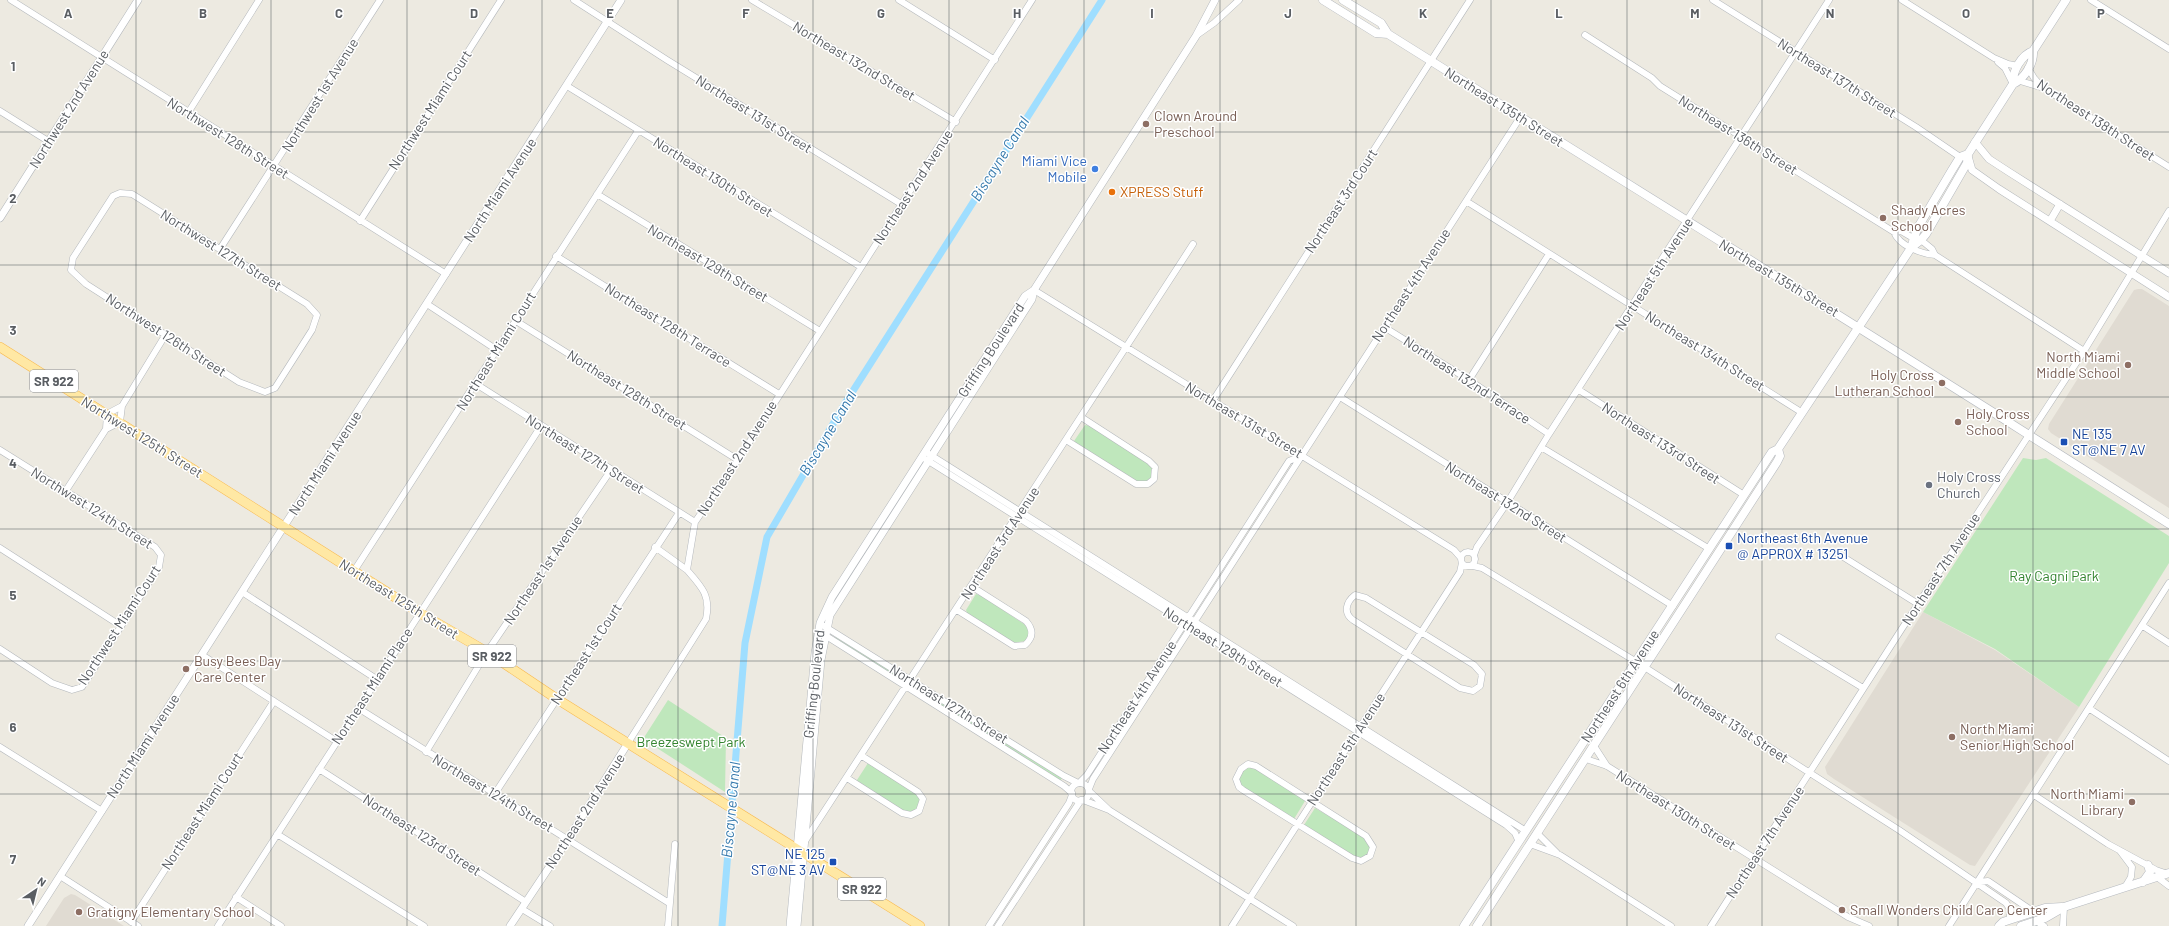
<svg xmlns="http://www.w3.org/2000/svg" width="2169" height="926" font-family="Barlow,sans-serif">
	<rect width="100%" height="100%" fill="#edeae1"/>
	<!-- education -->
	<path fill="#e0dbd2" d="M2138 289H2142L2169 306V508L2051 433 2048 429 2049 424 2134 290Z
		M1923 612 1995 650 2079 707 1975 866 1970 865 1834 779 1827 774 1825 767Z
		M71 894 75 895 124 926H46L64 898Z"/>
	<!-- green -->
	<path fill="#bfe7bc" d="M1085 425 1090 426 1151 465 1154 471 1150 480 1140 483 1076 444 1074 441Z
		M2023 458 2036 460 2046 458 2169 536V563L2079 707 1995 649 1923 612Z
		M976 594 982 596 1027 626 1030 634 1025 641 1013 643 967 613 966 610Z
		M835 637 903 678 902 680 835 639Z
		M918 688 1062 778 1060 781 917 690Z
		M668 700 726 738 725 792 643 739Z
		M868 763 915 792 920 800C918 807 916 812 907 813L858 783 857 780Z
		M1251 766 1304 799 1305 801 1294 819 1242 787 1238 776 1245 767Z
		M1315 808 1365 837 1370 848C1368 855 1364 858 1356 858L1306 827 1304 825Z"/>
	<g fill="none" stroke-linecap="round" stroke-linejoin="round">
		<!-- canal -->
		<path stroke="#9fdeff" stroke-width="7" d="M722 926 745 643 767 537 844 405 1102 0"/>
		<!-- minor casing -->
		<g stroke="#b4b8bc" stroke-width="7">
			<path id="minor" d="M11 0 446 274
				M574 0 667 60 901 204
				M752 0 956 122
				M899 0 995 60
				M1713 0 1916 127 1960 157
				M1902 0 1994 58 2008 64 2018 66
				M2091 0 2169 49
				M1197 35 1214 23 1239 0
				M1585 35 1652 78 1660 86 1894 232C1899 246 1922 254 1935 255L2084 351
				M1998 62 2005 68 2013 84
				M2028 68 2034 78 2042 87 2169 167
				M2020 81 2040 87
				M567 86 861 267
				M0 111 48 141
				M188 113 259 0
				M120 193 132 194 307 304 317 315 312 330 275 388 265 392 239 382 86 284 71 270 73 258 113 196Z
				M597 194 820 331
				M1466 201 1801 412
				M360 221 501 0
				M1894 232 1901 231 1913 238
				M1921 240 1932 249 1935 255
				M220 249 380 0
				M556 256 779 394
				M1034 290 1454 550 1461 558
				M427 304 497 350
				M516 321 738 460
				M1384 327 1469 380 1549 434
				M1469 380 1549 254
				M476 384 695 522
				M1579 390 1744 495
				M1340 397 1673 606
				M1212 402 1470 0
				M106 429 120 422 122 406
				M1066 440 1136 484H1148L1154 479 1155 467 1149 461 1081 417
				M1541 447 1708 548
				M0 450 155 547 161 555 159 567 82 687 72 690 52 683 0 649
				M929 454 1526 831
				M922 457 1506 825 1515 833 1519 842
				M65 492 106 429 107 414 122 406 166 334
				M655 547 687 570
				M0 548 121 626
				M1461 559a7 7 0 1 1 14 0a7 7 0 1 1-14 0Z
				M1837 553 1918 604
				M1474 555 1477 547 1507 503 1549 434 1829 0
				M1473 566 1482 568 1635 661 1899 830 2006 903 2010 909V920
				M354 571 638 131
				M242 592 378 680
				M1355 595 1366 598 1474 665 1482 674 1480 686 1473 691 1460 688 1353 620C1343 613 1346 602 1355 595Z
				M957 610 1014 646 1025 645C1034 637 1033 629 1026 621L971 586
				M824 626 1064 776 1078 783
				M2143 626 2169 643
				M823 634 1064 786 1072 793
				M1779 637 1863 688
				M202 655 336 741
				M358 708 669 903
				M2090 709 2169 761
				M628 743 706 619C711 596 702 587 687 570L695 522 738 460 1032 0
				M1594 746 1607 766
				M0 747 102 811
				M426 752 487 652 611 470
				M1586 759 1607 766 1848 917 1869 926
				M1248 764 1256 766 1366 836 1373 847 1370 856 1361 861 1352 858 1243 790 1239 787 1236 779 1241 769Z
				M319 769 526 902
				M847 778 902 813 911 815 919 811 923 799 918 792 862 756
				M1079 783 1087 775 1289 461 1303 455
				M1071 792a9 9 0 1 1 18 0a9 9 0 1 1-18 0Z
				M1089 789 1093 779 1521 116
				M1089 791 1109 810 1293 926
				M494 795 679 513
				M2034 795 2108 844 2156 870 2168 874
				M1083 800 1109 810
				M1537 833 1557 853
				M277 834 424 926
				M805 841 1193 244
				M1530 844 1560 855 1671 926
				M2120 851 2132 867 2131 877 2125 887
				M60 876 138 926
				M2157 877 2169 886
				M1978 882 1988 881 2034 912
				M236 897 281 926
				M522 909 550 926
				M2036 921 2044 926
				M131 922 274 701
				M218 926 541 426
				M668 926 675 844
				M989 926 1069 803 1072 795
				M998 926 1081 800
				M1232 926 1460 572 1462 563
				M1711 926 1901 630 2084 351 2169 211
				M1949 926 2169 583
				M2063 926 2064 907"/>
		</g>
		<!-- tertiary casing -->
		<g stroke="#b4b8bc" stroke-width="8">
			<path id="tertiary" d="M1975 142 1989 159 2009 172 2169 273
				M1968 156 1972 170 1999 189 2169 297
				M0 218 138 0
				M2050 221 2060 204
				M28 926 621 0
				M510 926 568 839 628 743
				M790 926 815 653 820 623 832 597 1025 296 1034 290
				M797 926 821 660 830 615 1032 299 1034 290 1196 36 1215 0"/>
		</g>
		<!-- secondary casing -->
		<g stroke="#b5b9bf" stroke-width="9">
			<path id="secondary" d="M1323 0 1376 33 1388 34
				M1343 0 1381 23 1388 34C1648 197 1910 358 2169 524
				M2013 84C2012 72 2021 55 2033 51L2066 0
				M1911 248 1917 229 1952 170 1960 157 1968 154
				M2143 882 2150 872 2148 865
				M1464 926 1772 452 1778 449 1911 248 1921 240 1926 234 1967 163 1968 154 2013 84C2024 79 2034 64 2033 51
				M1477 926 1777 462 1780 456 1778 449
				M1999 926 2003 922 2045 908 2062 907
				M2021 926 2045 918 2064 907 2169 873"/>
		</g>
		<!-- primary casing -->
		<g stroke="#f8b94f" stroke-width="10">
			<path id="primary" d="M0 347 420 613 487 652 557 699 920 926"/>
		</g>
		<!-- minor -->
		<use href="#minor" stroke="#fff" stroke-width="6"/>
		<!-- tertiary -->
		<use href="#tertiary" stroke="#fff" stroke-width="7"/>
		<!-- secondary -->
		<use href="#secondary" stroke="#fff" stroke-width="8"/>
		<!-- primary -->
		<use href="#primary" stroke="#ffe8a4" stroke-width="9"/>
	</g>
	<!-- grid -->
	<path fill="none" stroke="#5a5e63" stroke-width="1" stroke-opacity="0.55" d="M136 0V926M271 0V926M407 0V926M542 0V926M678 0V926M813 0V926M949 0V926M1084 0V926M1220 0V926M1356 0V926M1491 0V926M1627 0V926M1762 0V926M1898 0V926M2033 0V926M0 132H2169M0 265H2169M0 397H2169M0 529H2169M0 661H2169M0 794H2169"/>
	<!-- markers -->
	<g fill="#8d6e63" stroke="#fff" stroke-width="1.5">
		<circle cx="1146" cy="124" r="4"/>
		<circle cx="1883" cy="218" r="4"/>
		<circle cx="2128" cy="365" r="4"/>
		<circle cx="1942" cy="383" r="4"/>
		<circle cx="1958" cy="422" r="4"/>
		<circle cx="186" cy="669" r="4"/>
		<circle cx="1952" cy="737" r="4"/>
		<circle cx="2132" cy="802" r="4"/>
		<circle cx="1842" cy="910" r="4"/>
		<circle cx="79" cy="912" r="4"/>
	</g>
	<circle fill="#3f7fe0" stroke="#fff" stroke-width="1.5" cx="1095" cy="169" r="4"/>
	<circle fill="#e8710a" stroke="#fff" stroke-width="1.5" cx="1112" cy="192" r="4"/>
	<g fill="#1a4fb4" stroke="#fff" stroke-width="1.5">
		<rect x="2060" y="438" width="8" height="8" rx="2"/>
		<rect x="1725" y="542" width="8" height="8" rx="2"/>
		<rect x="829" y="858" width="8" height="8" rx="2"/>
	</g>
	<circle fill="#6b7280" stroke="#fff" stroke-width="1.5" cx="1929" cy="485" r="4"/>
	<g text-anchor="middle" stroke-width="3" stroke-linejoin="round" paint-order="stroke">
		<!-- shield labels -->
		<g fill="#fff" stroke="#8c8e92" stroke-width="1">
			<rect x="30" y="370" width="48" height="22" rx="3"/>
			<rect x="468" y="645" width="48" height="22" rx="3"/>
			<rect x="838" y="878" width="48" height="22" rx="3"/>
		</g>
		<g font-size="13" font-weight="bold" fill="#5a5e63">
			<text x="54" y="386">SR 922</text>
			<text x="492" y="661">SR 922</text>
			<text x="862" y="894">SR 922</text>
		</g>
		<!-- street labels -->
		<g font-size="14" fill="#5a5e63" stroke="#fff">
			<text transform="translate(854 61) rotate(31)" y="5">Northeast 132nd Street</text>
			<text transform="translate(1837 78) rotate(32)" y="5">Northeast 137th Street</text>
			<text transform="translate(320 95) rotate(-58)" y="5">Northwest 1st Avenue</text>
			<text transform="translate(1504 107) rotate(32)" y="5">Northeast 135th Street</text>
			<text transform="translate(69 109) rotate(-58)" y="5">Northwest 2nd Avenue</text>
			<text transform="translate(430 110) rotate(-57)" y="5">Northwest Miami Court</text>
			<text transform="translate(754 114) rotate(32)" y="5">Northeast 131st Street</text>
			<text transform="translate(2096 120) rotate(33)" y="5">Northeast 138th Street</text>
			<text transform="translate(1738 135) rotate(32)" y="5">Northeast 136th Street</text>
			<text transform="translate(228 138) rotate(32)" y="5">Northwest 128th Street</text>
			<text transform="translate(713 177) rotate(32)" y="5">Northeast 130th Street</text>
			<text transform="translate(913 187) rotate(-57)" y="5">Northeast 2nd Avenue</text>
			<text transform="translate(500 190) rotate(-57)" y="5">North Miami Avenue</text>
			<text transform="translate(1341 201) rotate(-57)" y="5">Northeast 3rd Court</text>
			<text transform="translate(221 250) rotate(32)" y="5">Northwest 127th Street</text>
			<text transform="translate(708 263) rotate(31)" y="5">Northeast 129th Street</text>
			<text transform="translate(1654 274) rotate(-57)" y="5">Northeast 5th Avenue</text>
			<text transform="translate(1779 278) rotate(31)" y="5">Northeast 135th Street</text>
			<text transform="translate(1411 285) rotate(-57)" y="5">Northeast 4th Avenue</text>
			<text transform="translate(668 325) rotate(32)" y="5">Northeast 128th Terrace</text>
			<text transform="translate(166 335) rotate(33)" y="5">Northwest 126th Street</text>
			<text transform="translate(991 350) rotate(-57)" y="5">Griffing Boulevard</text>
			<text transform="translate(496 351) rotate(-58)" y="5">Northeast Miami Court</text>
			<text transform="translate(1705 351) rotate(32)" y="5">Northeast 134th Street</text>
			<text transform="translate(1467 380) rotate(33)" y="5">Northeast 132nd Terrace</text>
			<text transform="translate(627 390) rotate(32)" y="5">Northeast 128th Street</text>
			<text transform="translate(1244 420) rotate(31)" y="5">Northeast 131st Street</text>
			<text transform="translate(142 437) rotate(32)" y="5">Northwest 125th Street</text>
			<text transform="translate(1661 443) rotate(33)" y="5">Northeast 133rd Street</text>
			<text transform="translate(585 454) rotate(32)" y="5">Northeast 127th Street</text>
			<text transform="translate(737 458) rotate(-57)" y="5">Northeast 2nd Avenue</text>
			<text transform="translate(325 463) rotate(-57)" y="5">North Miami Avenue</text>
			<text transform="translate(1506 502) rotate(32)" y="5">Northeast 132nd Street</text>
			<text transform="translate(92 508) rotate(32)" y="5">Northwest 124th Street</text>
			<text transform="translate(1000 543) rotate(-57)" y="5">Northeast 3rd Avenue</text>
			<text transform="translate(1941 569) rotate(-57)" y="5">Northeast 7th Avenue</text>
			<text transform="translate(543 570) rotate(-56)" y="5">Northeast 1st Avenue</text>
			<text transform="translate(399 599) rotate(32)" y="5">Northeast 125th Street</text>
			<text transform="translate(119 625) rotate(-57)" y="5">Northwest Miami Court</text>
			<text transform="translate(1223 647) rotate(32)" y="5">Northeast 129th Street</text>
			<text transform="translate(586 654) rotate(-57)" y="5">Northeast 1st Court</text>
			<text transform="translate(814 684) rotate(-84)" y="5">Griffing Boulevard</text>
			<text transform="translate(372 686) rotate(-57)" y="5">Northeast Miami Place</text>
			<text transform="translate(1620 686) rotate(-57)" y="5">Northeast 6th Avenue</text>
			<text transform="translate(1137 697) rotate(-57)" y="5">Northeast 4th Avenue</text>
			<text transform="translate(949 704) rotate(32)" y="5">Northeast 127th Street</text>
			<text transform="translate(1731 723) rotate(33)" y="5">Northeast 131st Street</text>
			<text transform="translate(143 746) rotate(-57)" y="5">North Miami Avenue</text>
			<text transform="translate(1346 749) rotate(-57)" y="5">Northeast 5th Avenue</text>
			<text transform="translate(493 793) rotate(31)" y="5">Northeast 124th Street</text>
			<text transform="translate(1676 810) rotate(32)" y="5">Northeast 130th Street</text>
			<text transform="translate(202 811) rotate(-57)" y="5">Northeast Miami Court</text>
			<text transform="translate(585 811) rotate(-57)" y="5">Northeast 2nd Avenue</text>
			<text transform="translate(422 835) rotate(33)" y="5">Northeast 123rd Street</text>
			<text transform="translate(1765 842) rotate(-57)" y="5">Northeast 7th Avenue</text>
		</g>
		<!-- education labels -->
		<g font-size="14" fill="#785e54" stroke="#fff" text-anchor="start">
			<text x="1154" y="121">Clown Around<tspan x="1154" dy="16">Preschool</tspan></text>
			<text x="1891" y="215">Shady Acres<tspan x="1891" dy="16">School</tspan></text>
			<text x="2120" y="362" text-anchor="end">North Miami<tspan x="2120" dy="16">Middle School</tspan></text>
			<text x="1934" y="380" text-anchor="end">Holy Cross<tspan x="1934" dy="16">Lutheran School</tspan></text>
			<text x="1966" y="419">Holy Cross<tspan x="1966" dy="16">School</tspan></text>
			<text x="194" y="666">Busy Bees Day<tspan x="194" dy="16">Care Center</tspan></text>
			<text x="1960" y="734">North Miami<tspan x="1960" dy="16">Senior High School</tspan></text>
			<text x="2124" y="799" text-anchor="end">North Miami<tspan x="2124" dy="16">Library</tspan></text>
			<text x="1850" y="915">Small Wonders Child Care Center</text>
			<text x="87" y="917">Gratigny Elementary School</text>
		</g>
		<!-- shop labels -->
		<g font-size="14" fill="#366cbe" stroke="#fff" text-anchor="end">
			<text x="1087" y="166">Miami Vice<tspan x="1087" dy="16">Mobile</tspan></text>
		</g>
		<!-- food labels -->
		<g font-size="14" fill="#c56008" stroke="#fff" text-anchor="start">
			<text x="1120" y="197">XPRESS Stuff</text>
		</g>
		<!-- transit labels -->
		<g font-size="14" fill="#164399" stroke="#fff" text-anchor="start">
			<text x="2072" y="439">NE 135<tspan x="2072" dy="16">ST@NE 7 AV</tspan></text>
			<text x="1737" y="543">Northeast 6th Avenue<tspan x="1737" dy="16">@ APPROX # 13251</tspan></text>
			<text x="825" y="859" text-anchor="end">NE 125<tspan x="825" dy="16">ST@NE 3 AV</tspan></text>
		</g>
		<!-- worship labels -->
		<g font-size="14" fill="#5b616d" stroke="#fff" text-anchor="start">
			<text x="1937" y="482">Holy Cross<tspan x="1937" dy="16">Church</tspan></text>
		</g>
		<!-- park labels -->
		<g font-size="14" fill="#33842f" stroke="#fff">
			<text x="2054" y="581">Ray Cagni Park</text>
			<text x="691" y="747">Breezeswept Park</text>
		</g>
		<!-- water labels -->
		<g font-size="15" font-style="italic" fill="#367aad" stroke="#fff">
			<text transform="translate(1000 159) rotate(-58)" y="5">Biscayne Canal</text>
			<text transform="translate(828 433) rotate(-59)" y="5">Biscayne Canal</text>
			<text transform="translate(731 810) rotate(-85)" y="5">Biscayne Canal</text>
		</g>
	</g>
	<g font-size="13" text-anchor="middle" font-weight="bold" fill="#5a5e63" stroke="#fff" stroke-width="3" stroke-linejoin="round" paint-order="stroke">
		<text x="68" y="18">A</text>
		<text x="203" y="18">B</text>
		<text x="339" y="18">C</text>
		<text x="474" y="18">D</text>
		<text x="610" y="18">E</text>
		<text x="746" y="18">F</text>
		<text x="881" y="18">G</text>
		<text x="1017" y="18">H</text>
		<text x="1152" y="18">I</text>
		<text x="1288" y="18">J</text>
		<text x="1423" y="18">K</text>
		<text x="1559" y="18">L</text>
		<text x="1695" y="18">M</text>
		<text x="1830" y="18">N</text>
		<text x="1966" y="18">O</text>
		<text x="2101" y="18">P</text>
		<text x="13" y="71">1</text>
		<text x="13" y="203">2</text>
		<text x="13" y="335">3</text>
		<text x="13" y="468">4</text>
		<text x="13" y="600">5</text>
		<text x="13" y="732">6</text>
		<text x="13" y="864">7</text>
	</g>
	<!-- north arrow -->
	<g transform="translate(36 890) rotate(35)" stroke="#ffffff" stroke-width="3" paint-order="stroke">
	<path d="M0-3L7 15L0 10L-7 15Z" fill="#5a5e63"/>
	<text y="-6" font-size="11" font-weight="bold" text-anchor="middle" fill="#5a5e63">N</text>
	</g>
</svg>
